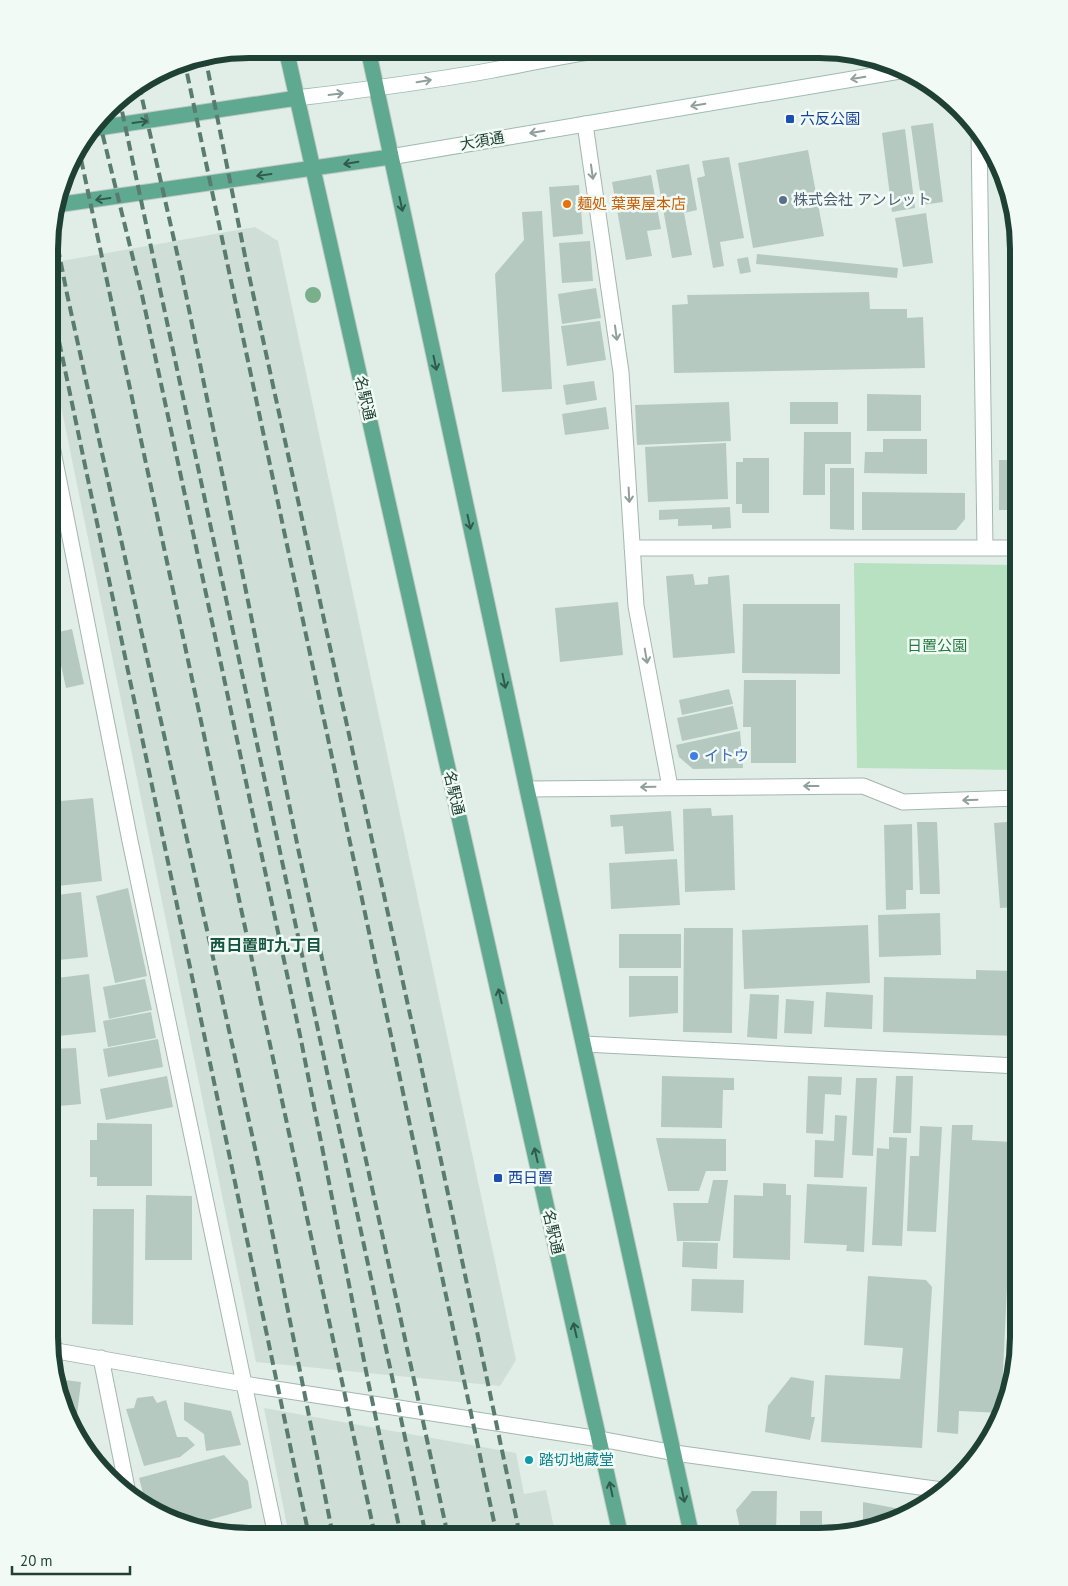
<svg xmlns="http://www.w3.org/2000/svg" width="1068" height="1586" font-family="'PT Sans','Noto Sans JP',sans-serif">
	<rect width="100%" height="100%" fill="#e1eee7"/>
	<!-- built -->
	<path fill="#cfded6" d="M255 227 278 241 516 1360 500 1386 256 1362 50 352V263Z
		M264 1408 516 1453 524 1494 546 1490 556 1537 289 1536Z"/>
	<!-- green -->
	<path fill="#b7e1c0" d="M854 563 1019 565V770L857 768Z"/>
	<!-- building -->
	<path fill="#b6c9c0" d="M933 123 943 202 922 205 911 126Z
		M905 129 915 208 892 212 882 133Z
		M808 150 824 236 753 248 738 163Z
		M729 157 744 238 720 242 724 266 713 268 697 178 705 176 702 161Z
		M689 164 697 210 684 213 692 255 672 258 656 170Z
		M651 175 661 229 647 231 652 256 626 260 612 182Z
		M579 185 583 234 553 237 549 187Z
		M542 211 552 389 502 392 495 274 524 240 522 212Z
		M926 213 933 263 903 267 895 218Z
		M590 241 593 281 562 283 559 243Z
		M757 254 898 268 897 278 756 264Z
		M748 257 751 272 740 274 737 259Z
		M1016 280H1019V317H1016Z
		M596 288 601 318 562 324 558 294Z
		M869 292 870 309H907V318L923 317 925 368 674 373 672 305 688 304 687 295Z
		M600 321 606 360 567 366 561 326Z
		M1017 324H1019V354H1017Z
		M594 381 597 400 566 405 563 385Z
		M867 394 921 395V431H867Z
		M729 402 731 441 637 445 635 405Z
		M790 402H838V424H790Z
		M606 407 609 429 565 435 562 414Z
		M804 432H851V464H825V495H803Z
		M883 439H927V474L864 473 865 452H883Z
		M726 443 728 499 648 502 645 447Z
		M743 458H769V513H742V504H736V462H743Z
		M999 460H1019V510H999Z
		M830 468H854V530L830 529Z
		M862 492 965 493V519L956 530H862Z
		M730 507 731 528 712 529V525L678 526V519L659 520V510Z
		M693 574 695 585 708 584V577L729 575 735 653 673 658 666 576Z
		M618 602 623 655 560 662 555 608Z
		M743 604H840V674L742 673Z
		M72 629 84 684 66 688 54 633Z
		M744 680H796V763H751V727H743Z
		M729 689 733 704 682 715 679 700Z
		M733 706 738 729 682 741 677 718Z
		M740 731 743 768 693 769 679 757 676 745Z
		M93 798 102 881 49 887 50 802Z
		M711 808 712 816 733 815 735 890 685 892 683 809Z
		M671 811 674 851 625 854 623 826 611 827 610 815Z
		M1019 821V907L1000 908 994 823Z
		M917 822H937L940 894H920Z
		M912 824 913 890H906V909L886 910 884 825Z
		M677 859 680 905 611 909 609 863Z
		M128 888 147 976 115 983 96 896Z
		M81 892 88 957 49 961V896Z
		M940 913 941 955 879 957 878 915Z
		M868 925 870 983 744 989 742 930Z
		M684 928H733L732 1033 683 1032Z
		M619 934H681V968H619Z
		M976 970 1014 971V981H1019V1036L883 1032 884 977 976 979Z
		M89 974 96 1032 49 1037V979Z
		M629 976H678V1013L629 1017Z
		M145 979 152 1010 109 1019 103 987Z
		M826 992 873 995 872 1029 824 1027Z
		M750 994 779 995 777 1039 747 1037Z
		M786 999 814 1001 812 1034 784 1033Z
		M151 1012 156 1038 108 1047 103 1021Z
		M158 1039 163 1067 108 1077 103 1049Z
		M76 1048 81 1104 49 1107V1049Z
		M167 1076 173 1107 106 1120 100 1089Z
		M662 1076 734 1078V1090H723L722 1128 661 1127Z
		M808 1076 842 1077 841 1095 825 1094 823 1134 806 1133Z
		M896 1076H913L911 1133H893Z
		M856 1078H877L873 1156 852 1155Z
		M835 1115 847 1116 843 1178 814 1177 815 1140 834 1141Z
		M97 1123 152 1124V1186H97V1177H90V1140H97Z
		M952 1125H973L972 1140 1014 1142 1001 1413 959 1411 958 1434 937 1432Z
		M920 1126 942 1127 936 1232 907 1231 910 1156H919Z
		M889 1137 907 1138 902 1246 872 1245 877 1148 889 1149Z
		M656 1138 726 1139V1171H706L699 1191H668Z
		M713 1180H728L720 1241H677L673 1203H708Z
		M763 1183 786 1184V1195H791L790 1260 733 1258 734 1195 763 1196Z
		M807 1184 867 1187 864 1252 846 1251 847 1245 804 1243Z
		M146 1195 192 1196V1260H145Z
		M93 1209H134L133 1325 92 1324Z
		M683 1242 718 1243 717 1269 682 1267Z
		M868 1276 926 1280 932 1287 922 1448 821 1442 825 1375 900 1379 903 1348 864 1345Z
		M692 1279 744 1280 743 1313 691 1311Z
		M791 1377 814 1381 811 1417H815L810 1440 765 1432 768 1406Z
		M57 1379 81 1382 75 1431H74L64 1414Z
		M153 1396 157 1403 166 1400 177 1437H187L195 1445 180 1457 144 1466 126 1409 134 1408 137 1398Z
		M184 1402 231 1411 241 1445 206 1451 204 1434 184 1420Z
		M224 1455 248 1481 252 1508 187 1526 172 1522 147 1508 139 1478Z
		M752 1491H777L776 1537H742L736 1510Z
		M863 1502 900 1509V1520L896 1522 863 1529Z
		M800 1511H822V1531H849L820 1537H782V1530H800Z
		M235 1529 237 1536 217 1534Z"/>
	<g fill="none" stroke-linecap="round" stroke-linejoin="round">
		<!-- street casing -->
		<g stroke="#a3b7ae" stroke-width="17">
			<path id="street" d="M585 124 621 372 636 606 670 787
				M979 129 985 547
				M50 436 130 841 276 1536
				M632 548H1019
				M527 789 863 786 903 802 1019 798
				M584 1044 1019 1066
				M51 1350 244 1384 600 1439 675 1453 942 1490 948 1489
				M101 1358 129 1498"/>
		</g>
		<!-- secondary casing -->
		<g stroke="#9ebbaf" stroke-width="17">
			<path id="secondary" d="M297 98C362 90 428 82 493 70 530 63 566 55 602 50
				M390 157 906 70"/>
		</g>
		<!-- primary casing -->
		<g stroke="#c0cac6" stroke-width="17">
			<path id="primary" d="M286 49 621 1537
				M368 49 527 789 692 1537
				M91 129 297 98
				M56 205 390 157"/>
		</g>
		<!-- street -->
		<use href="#street" stroke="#fff" stroke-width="15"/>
		<!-- secondary -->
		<use href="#secondary" stroke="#fff" stroke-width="15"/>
		<!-- primary -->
		<use href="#primary" stroke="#60a991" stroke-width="15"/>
		<!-- rail -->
		<path stroke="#597c71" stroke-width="4" stroke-dasharray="10 5" stroke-linecap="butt" d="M205 56 247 266 419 1056 520 1536
			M184 59 497 1536
			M139 85 182 275 299 853 448 1536
			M119 97 426 1536
			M99 120 142 295 195 542 301 1040 368 1381 401 1536
			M78 145 375 1536
			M52 218 67 294 260 1171 333 1536
			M50 298 309 1536"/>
	</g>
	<!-- trees -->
	<circle fill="#79b08b" cx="313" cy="295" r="8"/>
	<!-- one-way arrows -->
	<defs><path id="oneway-shaft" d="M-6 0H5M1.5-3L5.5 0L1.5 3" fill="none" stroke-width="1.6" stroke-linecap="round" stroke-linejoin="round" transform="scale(1.25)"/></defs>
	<g stroke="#8fa09a">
		<use href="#oneway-shaft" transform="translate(858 78) rotate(170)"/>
		<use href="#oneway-shaft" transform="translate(424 81) rotate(-9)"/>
		<use href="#oneway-shaft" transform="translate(336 94) rotate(-7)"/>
		<use href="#oneway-shaft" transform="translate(698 105) rotate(170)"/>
		<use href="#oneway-shaft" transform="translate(537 132) rotate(171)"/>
		<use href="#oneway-shaft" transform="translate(592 172) rotate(82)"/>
		<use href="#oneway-shaft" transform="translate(616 333) rotate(82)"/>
		<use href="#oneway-shaft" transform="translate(629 495) rotate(87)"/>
		<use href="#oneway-shaft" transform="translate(646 656) rotate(80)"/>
		<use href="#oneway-shaft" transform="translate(811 786) rotate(180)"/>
		<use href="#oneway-shaft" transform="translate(648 787) rotate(179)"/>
		<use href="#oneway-shaft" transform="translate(970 800) rotate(178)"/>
	</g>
	<g stroke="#2f5b4c">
		<use href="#oneway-shaft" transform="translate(140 122) rotate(-8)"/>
		<use href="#oneway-shaft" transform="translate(351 163) rotate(171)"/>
		<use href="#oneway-shaft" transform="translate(264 175) rotate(172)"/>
		<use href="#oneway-shaft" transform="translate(103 199) rotate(172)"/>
		<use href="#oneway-shaft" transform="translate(401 204) rotate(78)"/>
		<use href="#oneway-shaft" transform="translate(435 363) rotate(78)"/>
		<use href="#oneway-shaft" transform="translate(469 522) rotate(78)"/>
		<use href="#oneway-shaft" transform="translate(504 681) rotate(78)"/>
		<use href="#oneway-shaft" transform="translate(500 996) rotate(-103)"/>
		<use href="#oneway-shaft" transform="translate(536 1155) rotate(-103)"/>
		<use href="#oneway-shaft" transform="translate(575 1330) rotate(-103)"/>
		<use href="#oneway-shaft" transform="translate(611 1489) rotate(-102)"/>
		<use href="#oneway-shaft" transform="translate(683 1495) rotate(78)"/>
	</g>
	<!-- markers -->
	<g fill="#1a4fb4" stroke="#f2faf5" stroke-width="2">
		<rect x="785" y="114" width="10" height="10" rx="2.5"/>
		<rect x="493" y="1173" width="10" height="10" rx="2.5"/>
	</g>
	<circle fill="#5c6f8a" stroke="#f2faf5" stroke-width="2" cx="783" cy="200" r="5"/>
	<circle fill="#e8710a" stroke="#f2faf5" stroke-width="2" cx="567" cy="204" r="5"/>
	<circle fill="#3f7fe0" stroke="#f2faf5" stroke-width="2" cx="694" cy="756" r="5"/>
	<circle fill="#0f9aa8" stroke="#f2faf5" stroke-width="2" cx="529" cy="1460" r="5"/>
	<g text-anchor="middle" stroke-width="5" stroke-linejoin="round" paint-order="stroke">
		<!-- transit labels -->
		<g font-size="15" fill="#164399" stroke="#f2faf5" text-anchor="start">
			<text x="800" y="124">六反公園</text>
			<text x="508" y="1183">西日置</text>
		</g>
		<!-- street labels -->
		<g font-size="15" fill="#1f4135" stroke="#f2faf5">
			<text transform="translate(482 141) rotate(-10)" y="5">大須通</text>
			<text transform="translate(365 398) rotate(77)" y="5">名駅通</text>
			<text transform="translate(454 793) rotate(77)" y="5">名駅通</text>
			<text transform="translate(553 1232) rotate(77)" y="5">名駅通</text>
		</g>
		<!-- service labels -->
		<g font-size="15" fill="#4e5e75" stroke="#f2faf5" text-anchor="start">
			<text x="793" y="205">株式会社 アンレット</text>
		</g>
		<!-- food labels -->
		<g font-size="15" fill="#c56008" stroke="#f2faf5" text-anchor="start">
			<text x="577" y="209">麺処 葉栗屋本店</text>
		</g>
		<!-- park labels -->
		<g font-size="15" fill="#247d40" stroke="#f2faf5">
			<text x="937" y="651">日置公園</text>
		</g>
		<!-- shop labels -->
		<g font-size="15" fill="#366cbe" stroke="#f2faf5" text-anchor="start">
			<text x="704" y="761">イトウ</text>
		</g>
		<!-- culture labels -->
		<g font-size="15" fill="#0d838f" stroke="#f2faf5" text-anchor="start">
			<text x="539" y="1465">踏切地蔵堂</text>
		</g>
		<!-- neighbourhood labels -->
		<g font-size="16" font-weight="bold" fill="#185542" stroke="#f2faf5">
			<text x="266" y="951">西日置町九丁目</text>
		</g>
	</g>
	<!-- crop -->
	<path d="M0 0H1068V1586H0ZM249 58H819A191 191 0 0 1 1010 249V1337A191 191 0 0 1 819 1528H249A191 191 0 0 1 58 1337V249A191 191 0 0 1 249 58Z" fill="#f2faf5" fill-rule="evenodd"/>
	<path fill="none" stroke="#1f4135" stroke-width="6" d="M249 58H819A191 191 0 0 1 1010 249V1337A191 191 0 0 1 819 1528H249A191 191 0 0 1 58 1337V249A191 191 0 0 1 249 58Z"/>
	<!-- scale -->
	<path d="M12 1566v8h118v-8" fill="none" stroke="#1f4135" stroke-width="2.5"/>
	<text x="20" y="1566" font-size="15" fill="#1f4135" stroke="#f2faf5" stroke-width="4" paint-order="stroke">20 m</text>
</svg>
